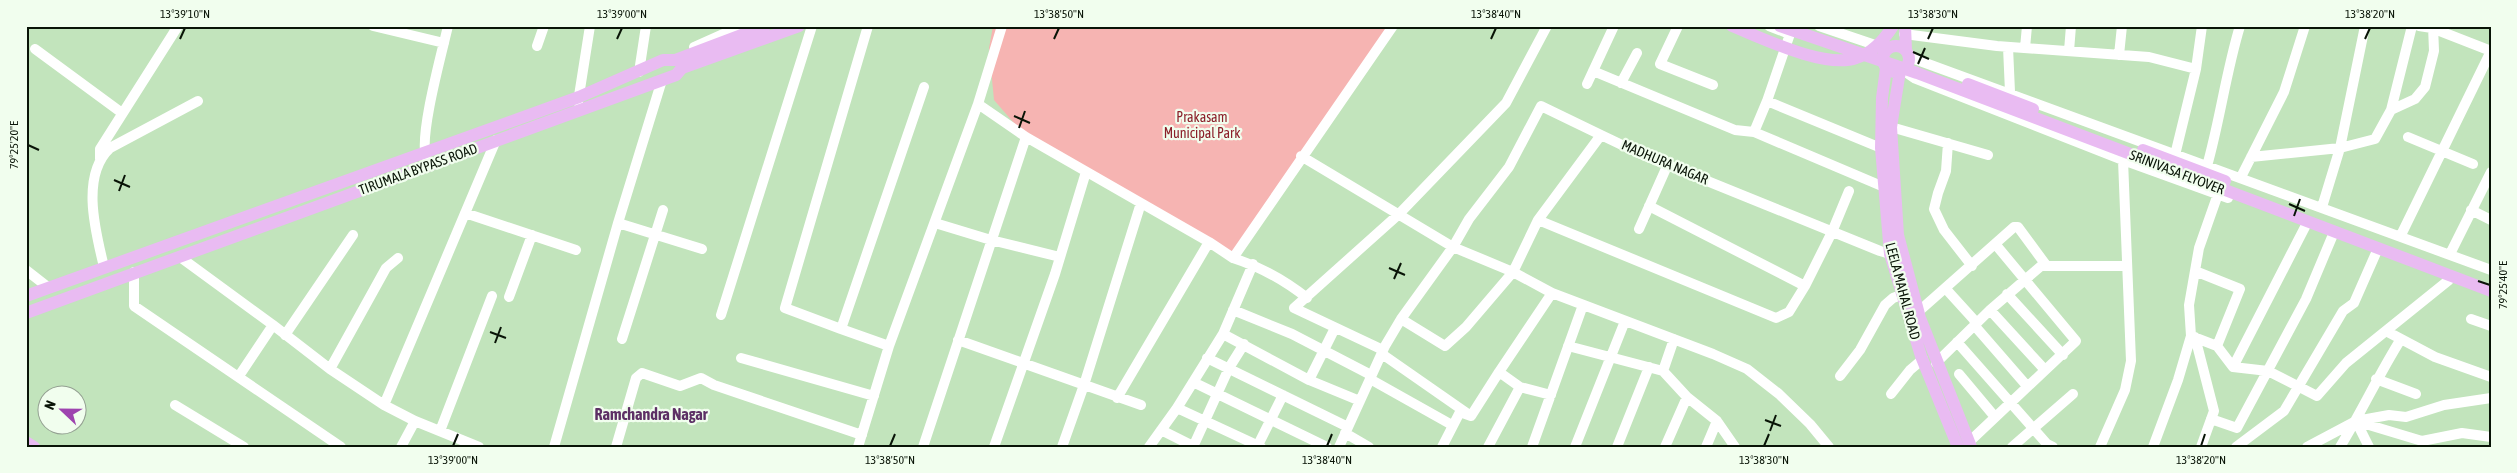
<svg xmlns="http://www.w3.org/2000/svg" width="2517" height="473" font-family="'Asap Condensed',sans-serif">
	<rect width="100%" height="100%" fill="#c2e4bc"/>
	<!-- green -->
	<path fill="#f6b4b2" d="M993 26H1393L1233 258 1026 137 994 100 989 48Z"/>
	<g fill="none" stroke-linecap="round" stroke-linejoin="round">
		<!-- minor -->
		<path stroke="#fff" stroke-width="10" d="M373 26 444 43
			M1678 26 1660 64 1713 85
			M1769 26 1787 33
			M1819 26 1887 49
			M2419 26 2432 28 2491 51
			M1904 34 1997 46 2149 57 2196 69
			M537 46 544 26
			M694 47 741 26
			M2008 47 2010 92
			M2025 48 2027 26
			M35 49 122 113
			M2069 51 2071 26
			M2119 55 2122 26
			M1909 57 2491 270
			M1593 71 1735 130 1754 132 1884 187
			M1904 71 1914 78 2123 160 2228 198
			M639 72 646 26
			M1621 83 1637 53
			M1587 84 1614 26
			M1767 101 1881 148
			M578 102 590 26
			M978 104 1026 137 1209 242 1233 258 1393 26
			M2391 110 2415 99 2425 87 2434 51 2433 26
			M1891 127 1988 155
			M1754 132 1767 101 1790 34
			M2408 137 2473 164
			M1948 143 1946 171 1938 193 1934 209 1944 230 1972 266
			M2175 155 2196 69 2202 26
			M1301 156 1453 247 1513 272 1552 293 1713 354 1747 369 1779 394 1810 424 1829 447
			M426 157C419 135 442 52 448 26
			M2251 157 2340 148 2375 139 2391 110 2412 26
			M100 159V149L178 26
			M2207 166C2220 120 2226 72 2240 26
			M2241 177 2284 92 2305 26
			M1649 206 1805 286
			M2322 207 2340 148 2365 26
			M2471 210 2491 220
			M465 213 576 250
			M1538 220 1776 318 1789 312 1805 286 1832 232 1849 191
			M618 223 702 249
			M935 223 991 240 1060 257
			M1639 229 1668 164
			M2401 235 2491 51
			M2450 254 2491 172
			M180 257 273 325
			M1233 258C1261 267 1283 279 1307 298
			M104 267C96 233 80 176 110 148L198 101
			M26 270 49 288
			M2195 271 2240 289 2217 346
			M134 272V306L341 447
			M1946 289 1976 322
			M2007 294 2063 355
			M509 297 532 235
			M1233 310 1292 334 1371 375
			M1990 310 2045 370
			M1918 312 2014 227H2018L2046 265
			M721 315 812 26
			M1401 319 1445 346 1466 327 1513 272 1538 220 1601 135 1643 155 1880 251 1890 254 1895 253
			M2471 319 2491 326
			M1974 325 2027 386
			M841 329 785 308 868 26
			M2386 331 2435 357 2491 377
			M1223 334 1309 380 1360 401
			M285 335 353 235
			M2191 336 2217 346 2233 367 2268 371 2317 396 2346 363 2449 280
			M2195 337 2214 411 2201 447
			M622 339 663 210
			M958 340 1141 405
			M1957 342 2047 444 2053 447
			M889 346 841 329 924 87
			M1568 346 1663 371 1687 397 1717 421 1735 447
			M1383 350 1294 308 1399 214 1506 103 1547 26
			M1382 354 1471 416
			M741 358 874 396
			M1207 358 1348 427
			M1936 363 1990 310 2041 266H2126
			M2233 367 2305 227
			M330 369 386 268 398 258
			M1663 371 1674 339
			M1959 374 1995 417
			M239 376 273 325 330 369 384 405
			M1840 376 1860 350 1885 305 1893 298 1901 295
			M1370 379 1452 425
			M2376 379 2416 394
			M1309 380 1335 328
			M1193 382 1327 447
			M1891 394 1910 370 1923 359
			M1551 395 1520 387 1499 372 1552 293
			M1117 398 1209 242
			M175 405 244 447
			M1177 408 1223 334 1253 264
			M2211 419 2237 428 2306 299 2332 237
			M2356 421 2369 447
			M2359 422 2422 441 2462 433 2491 437
			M1161 430 1195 447
			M440 431 492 296
			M1345 433 1369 447
			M1969 442 2076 341 1996 245
			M1258 445 1283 395
			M401 447 415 421
			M479 447 415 421 384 405 496 140
			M554 447 618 223 662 80
			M616 447 636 378 642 373 680 386 701 378 714 385 862 435
			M858 447 889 346 978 104 1002 26
			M923 447 1026 137
			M994 447 1055 274 1086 172
			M1062 447 1084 385 1141 203
			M1149 447 1177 408 1261 447
			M1193 447 1229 368 1244 344
			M1339 447 1385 346 1401 319 1453 247 1469 219 1509 167 1541 106 1601 135
			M1442 447 1460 412 1471 416 1499 372
			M1488 447 1520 387
			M1532 447 1583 305
			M1575 447 1625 321
			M1617 447 1649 367
			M1665 447 1687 397
			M1706 447 1717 421
			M2012 447 2073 394
			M2100 447 2125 390 2131 361 2123 160
			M2153 447 2178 380 2191 336 2189 305 2199 248 2218 194
			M2236 447 2284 411 2343 311 2354 303 2376 253
			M2307 447 2356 421 2389 415 2406 417 2444 405 2491 398
			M2340 447C2362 411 2379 374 2401 339"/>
		<!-- major -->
		<path stroke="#e9bbf2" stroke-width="12" d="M1732 26C1762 38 1825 69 1856 58 1873 53 1884 40 1893 26
			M1780 26 1917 73 2491 291
			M1905 26 1906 50
			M1883 59a13 13 0 1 1 26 0a13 13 0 1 1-26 0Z
			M1886 68 1882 98 1881 148 1890 254 1921 356 1958 447
			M1900 71 1891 127 1898 235 1920 318 1971 447
			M1968 84 2033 109
			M2143 150 2225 181
			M26 296 579 97 663 60H675L765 26
			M26 313 676 75 682 68 799 26
			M26 442 34 447"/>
	</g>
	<!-- ticks -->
	<path fill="none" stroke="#091407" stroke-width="2" d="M180 39 185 28M617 39 622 28M1054 39 1059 28M1491 39 1496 28M1928 39 1933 28M2365 39 2370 28M1913 52 1929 59M1918 64 1925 48M1014 116 1030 123M1019 128 1025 111M28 145 39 150M114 180 130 187M119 191 125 175M2289 204 2305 211M2294 216 2300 199M1389 268 1405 275M1394 279 1401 263M2478 281 2490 285M490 332 506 338M495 343 501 327M1765 420 1781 426M1770 431 1776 415M453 446 458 434M890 446 895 434M1327 446 1332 434M1764 446 1769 434M2201 446 2205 434"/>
	<g text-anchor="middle" stroke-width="4.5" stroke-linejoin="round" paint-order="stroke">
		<!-- park labels -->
		<g font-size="14" fill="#8b1f29" stroke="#f1feee">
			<text x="1202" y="122">Prakasam<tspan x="1202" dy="16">Municipal Park</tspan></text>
		</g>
		<!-- street labels -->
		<g font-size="14" fill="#091407" stroke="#f1feee">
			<text transform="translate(1665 162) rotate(23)" y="5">MADHURA NAGAR</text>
			<text transform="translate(418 169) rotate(-20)" y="5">TIRUMALA BYPASS ROAD</text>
			<text transform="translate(2177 172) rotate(21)" y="5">SRINIVASA FLYOVER</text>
			<text transform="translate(1903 291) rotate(75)" y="5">LEELA MAHAL ROAD</text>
		</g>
		<!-- quarter labels -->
		<g font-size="16" font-weight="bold" fill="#5d3065" stroke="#f1feee">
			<text x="651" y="420">Ramchandra Nagar</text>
		</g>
	</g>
	<!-- border -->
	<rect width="2517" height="473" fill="none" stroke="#f1feee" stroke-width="55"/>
	<!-- north arrow -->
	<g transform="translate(62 410) rotate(292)"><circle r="24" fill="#f1feee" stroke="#94a092"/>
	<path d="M0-4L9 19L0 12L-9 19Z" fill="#9e44af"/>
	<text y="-8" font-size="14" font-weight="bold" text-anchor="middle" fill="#091407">N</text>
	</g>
	<rect x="28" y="28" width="2462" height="418" fill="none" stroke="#091407" stroke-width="2"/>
	<g font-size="12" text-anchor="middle" fill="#091407">
		<text x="185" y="18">13°39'10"N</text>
		<text x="622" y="18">13°39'00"N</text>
		<text x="1059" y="18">13°38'50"N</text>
		<text x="1496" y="18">13°38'40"N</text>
		<text x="1933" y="18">13°38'30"N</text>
		<text x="2370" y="18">13°38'20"N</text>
		<text transform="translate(14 145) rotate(-90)" y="4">79°25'20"E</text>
		<text transform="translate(2503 285) rotate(-90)" y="4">79°25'40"E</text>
		<text x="453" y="464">13°39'00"N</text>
		<text x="890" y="464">13°38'50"N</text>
		<text x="1327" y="464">13°38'40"N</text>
		<text x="1764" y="464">13°38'30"N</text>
		<text x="2201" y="464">13°38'20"N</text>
	</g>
</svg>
